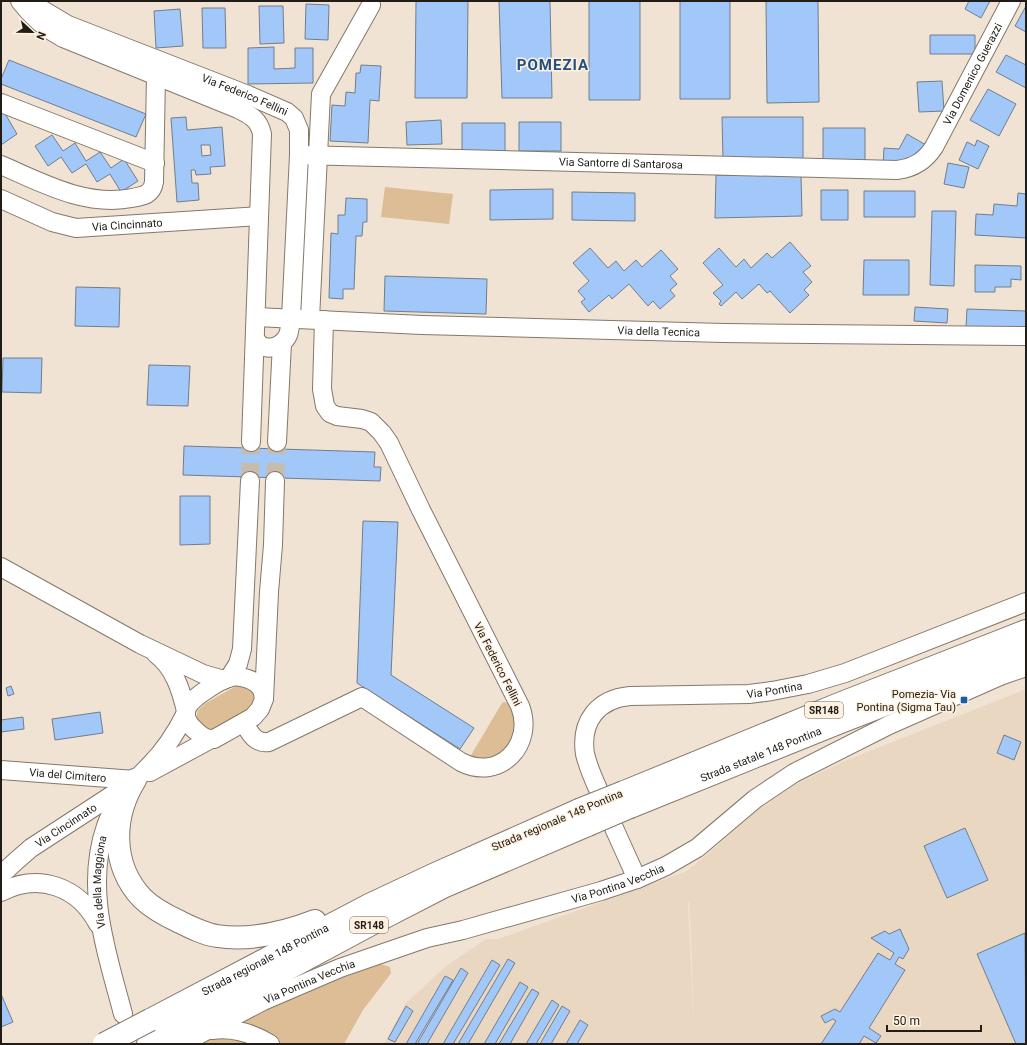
<svg xmlns="http://www.w3.org/2000/svg" width="1027" height="1045" font-family="Roboto,sans-serif">
	<rect width="100%" height="100%" fill="#f1e3d3"/>
	<!-- built -->
	<path fill="#e9d7c1" fill-rule="evenodd" d="M1026 689V1044H384L406 1003 446 966 486 939H498L687 871 711 851 755 810 777 793 847 760ZM689 902 691 935 694 1029 688 902Z"/>
	<!-- green -->
	<path fill="#dcbd95" d="M385 187 453 194 449 224 381 217Z
		M238 685 247 686 254 694 253 703 249 709 209 733 196 719 198 710 206 703Z
		M505 702C513 704 517 718 517 726 517 732 508 746 505 752L485 761 470 757 502 703Z
		M381 964 390 967 391 973 389 976 363 1010 344 1044H280L269 1036 237 1022 310 989Z
		M218 1035 261 1044H196Z"/>
	<!-- building -->
	<path fill="#a1c8f9" stroke="#727d8c" fill-rule="evenodd" d="M416 1H468L467 98H415Z
		M499 1H550L552 98H502Z
		M589 1H640V100H589Z
		M680 1H730V99H680Z
		M766 1H818L819 102 767 103Z
		M969 1H990L981 18 965 9Z
		M306 4 329 5 328 40 305 39Z
		M259 6H283L284 43 260 44Z
		M1026 6V32L1015 26Z
		M202 8H225L226 48H203Z
		M180 9 183 46 156 48 154 11Z
		M930 35H975V54H930Z
		M274 47V69L295 68V48H313V83L248 84V48Z
		M1006 55 1026 65V88L996 72Z
		M9 60 146 114 136 137 1 84V79Z
		M361 65 381 66 379 101 370 100 368 143 330 141 332 105 345 106 346 92 355 93 356 73H360Z
		M942 81 944 111 919 112 917 82Z
		M988 89 1016 104 999 136 970 120Z
		M4 112 17 134 1 145V114Z
		M186 117 187 130 222 127 225 166 210 167 211 174 196 175 195 170H191L192 183H198L199 200 177 202 171 118ZM201 145H210L211 155 202 156Z
		M722 117H803V162L723 160Z
		M441 120 442 144 407 145 406 122Z
		M519 122H561V151H519Z
		M462 123H505V154H462Z
		M823 128H865V162H823Z
		M907 134 926 145 903 167 883 166 884 148 899 149Z
		M52 135 63 151 75 143 86 161 100 152 111 168 124 159 138 181 121 192 110 174 97 182 86 164 72 173 61 157 48 166 35 146Z
		M977 140 989 146 978 169 959 160 967 142 975 146Z
		M948 163 969 167 964 188 944 184Z
		M716 175 801 176 802 216 715 218Z
		M553 189V219L490 220V190Z
		M821 190H848V220H821Z
		M864 191H915V217H864Z
		M572 192 635 193V221L572 220Z
		M1018 193 1026 194V238L975 235 976 214 993 215 994 204 1017 206Z
		M346 198 367 199V222H363L362 236H356L354 289H343V299L329 298 331 233 338 234V215H345Z
		M932 211H956L954 286 930 285Z
		M790 242 811 266 803 272 812 282 804 290 809 295 790 313 770 291 767 293 759 284 742 299 736 292 721 306 719 304 721 301 713 293 723 285 703 263 719 248 736 267 744 259 751 268 767 253 772 258Z
		M590 248 608 268 616 261 624 271 636 260 642 267 661 250 678 269 670 276 677 284 670 290 675 296 660 309 653 301 648 306 629 284 612 299 609 295 589 312 581 302 585 299 578 291 589 281 573 263Z
		M864 260H909V295H863Z
		M975 265 1021 266V280L1011 279V287H995V292H975Z
		M385 276 487 279 486 314 384 311Z
		M76 287 120 288 119 327 75 326Z
		M915 307 948 309 947 323 914 321Z
		M967 309 1026 311V329L966 327Z
		M3 358H42L41 393 2 392Z
		M149 365 190 366 188 406 147 405Z
		M184 446 375 452 374 467H381L380 481 183 475Z
		M180 496H210V544L180 545Z
		M363 521 398 522 391 675 474 728 460 749 357 683Z
		M11 686 14 694 8 696 6 688Z
		M100 712 103 733 55 740 52 719Z
		M23 717 24 729 1 732V720Z
		M1004 735 1021 742 1014 760 997 753Z
		M965 828 988 880 947 898 924 846Z
		M900 929 909 949 903 959 899 957 895 964 905 970 869 1028 881 1036 876 1043 864 1036 859 1044H821L836 1021 833 1019 825 1023 821 1016 835 1009 840 1012 878 953 890 960 894 953 871 938 885 931 889 934Z
		M1025 933 1026 1044H1016L977 954Z
		M508 959 515 963 468 1044H458Z
		M492 960 500 965 453 1044H443Z
		M461 968 468 973 427 1044H417Z
		M445 976 453 980 415 1044H406Z
		M520 982 528 987 495 1044H484Z
		M532 989 539 993 510 1044H499Z
		M1 994 13 1022 1 1027Z
		M552 1000 559 1005 536 1044H526Z
		M406 1006 413 1011 395 1042 388 1039Z
		M562 1006 570 1011 551 1044H540Z
		M580 1020 588 1025 577 1044H566Z"/>
	<g fill="none" stroke-linecap="round" stroke-linejoin="round">
		<!-- minor-tunnel -->
		<path stroke="#c7bbad" stroke-width="18" stroke-dasharray="18 9" stroke-linecap="butt" d="M250 481 251 442
			M275 481 277 442"/>
		<!-- minor casing -->
		<g stroke="#84786a" stroke-width="20">
			<g id="minor">
				<path d="M20 1C32 17 46 29 63 38L238 109C251 115 259 120 262 134L251 442"/>
				<path id="s1" d="M31 3 68 25 248 95 287 112 294 118 299 130V155L291 318C290 324 290 330 288 335 282 348 262 354 255 338"/>
				<path d="M1 103 155 163"/>
				<path id="s2" d="M299 155 897 170C914 168 925 161 934 147L1011 1"/>
				<path d="M1 165C42 183 86 207 132 198 143 196 152 195 154 182L156 76 161 66"/>
				<path id="s3" d="M1 199 52 222 76 228 259 216"/>
				<path id="s4" d="M256 317 422 325 724 333 1026 336"/>
				<path d="M310 319 321 94 371 5"/>
				<path d="M277 442 282 343"/>
				<path d="M1 567 140 644 203 674 224 680"/>
				<path d="M156 654C174 667 181 690 186 711"/>
				<path d="M229 678 238 664 242 649 250 481"/>
				<path d="M264 699C263 694 263 690 260 687 255 680 240 675 232 677 221 679 191 698 187 708 183 716 189 725 195 730 200 735 206 740 214 739L253 717 260 709 264 699 269 592 273 545 275 481"/>
				<path d="M244 723C250 733 255 744 269 742L362 697 461 762C500 782 535 744 520 706L421 510 389 443 382 433 371 422 362 419 337 416 330 413 325 406 322 389 324 320"/>
				<path id="s5" d="M1 770 135 780"/>
				<path d="M150 772 211 739"/>
				<path id="s6" d="M598 789C593 778 588 766 585 754 580 721 598 699 630 696L749 694 772 691 808 684 845 673 1026 602"/>
				<path d="M614 828 637 879"/>
				<path id="s7" d="M1 875 16 861 31 848 123 788"/>
				<path d="M1 892C39 872 79 887 98 924"/>
				<path id="s8" d="M123 1014C107 953 84 889 106 826 110 816 114 805 120 796 129 785 140 776 150 765 165 750 176 733 186 713"/>
				<path d="M212 1030C234 1027 252 1033 270 1044"/>
				<path id="s9" d="M181 1044 263 1001 340 968 427 938 463 930 601 891 637 879 666 866 697 848 755 799 794 773 889 725 1000 676 1026 667"/>
			</g>
		</g>
		<!-- highway casing -->
		<g stroke="#84786a" stroke-width="24">
			<g id="highway">
				<path d="M135 780C112 817 111 865 142 898 152 908 167 916 180 922 192 928 204 934 217 936 251 941 284 933 315 921"/>
				<path d="M624 792 839 704 1026 631"/>
				<path id="s10" d="M630 807 843 721 1026 650"/>
				<path id="s11" d="M150 1020 369 905 435 874 579 810"/>
				<path d="M148 1044 377 921 443 887 588 825"/>
			</g>
		</g>
		<!-- minor -->
		<use href="#minor" stroke="#fff" stroke-width="18"/>
		<!-- highway -->
		<use href="#highway" stroke="#fff" stroke-width="22"/>
		<!-- highway-bridge casing -->
		<g stroke="#84786a" stroke-width="24" stroke-linecap="butt">
			<path id="highway-bridge" d="M579 810 624 792
				M588 825 630 807
				M104 1044 150 1020"/>
		</g>
		<!-- highway-bridge -->
		<use href="#highway-bridge" stroke="#fff" stroke-width="22"/>
	</g>
	<!-- markers -->
	<rect fill="#125dac" stroke="#fef1e0" stroke-width="1.5" x="960" y="696" width="8" height="8" rx="2"/>
	<g text-anchor="middle" stroke-width="3" stroke-linejoin="round" paint-order="stroke">
		<!-- shield labels -->
		<g fill="#fef1e0" stroke="#635c53" stroke-width="1">
			<rect x="805" y="702" width="38" height="16" rx="3"/>
			<rect x="350" y="917" width="38" height="16" rx="3"/>
		</g>
		<g font-size="10" font-weight="bold" fill="#211c16">
			<text x="824" y="714">SR148</text>
			<text x="369" y="929">SR148</text>
		</g>
		<!-- street labels -->
		<g font-size="11" fill="#211c16" stroke="#fef1e0">
			<text dy="4" stroke="none"><textPath href="#s2" startOffset="726">Via Domenico Guerazzi</textPath></text>
			<text dy="4" stroke="none"><textPath href="#s1" startOffset="233">Via Federico Fellini</textPath></text>
			<text dy="4" stroke="none"><textPath href="#s2" startOffset="322">Via Santorre di Santarosa</textPath></text>
			<text dy="4" stroke="none"><textPath href="#s3" startOffset="132">Via Cincinnato</textPath></text>
			<text dy="4" stroke="none"><textPath href="#s4" startOffset="403">Via della Tecnica</textPath></text>
			<text transform="translate(498 664) rotate(63)" y="4">Via Federico Fellini</text>
			<text dy="4" stroke="none"><textPath href="#s6" startOffset="266">Via Pontina</textPath></text>
			<text dy="4" stroke="none"><textPath href="#s10" startOffset="141">Strada statale 148 Pontina</textPath></text>
			<text dy="4" stroke="none"><textPath href="#s5" startOffset="67">Via del Cimitero</textPath></text>
			<text transform="translate(557 820) rotate(-23)" y="4">Strada regionale 148 Pontina</text>
			<text dy="4" stroke="none"><textPath href="#s7" startOffset="82">Via Cincinnato</textPath></text>
			<text dy="4" stroke="none"><textPath href="#s8" startOffset="135">Via della Maggiona</textPath></text>
			<text dy="4" stroke="none"><textPath href="#s9" startOffset="467">Via Pontina Vecchia</textPath></text>
			<text dy="4" stroke="none"><textPath href="#s11" startOffset="130">Strada regionale 148 Pontina</textPath></text>
			<text dy="4" stroke="none"><textPath href="#s9" startOffset="143">Via Pontina Vecchia</textPath></text>
		</g>
		<!-- poi labels -->
		<g font-size="11" fill="#211c16" stroke="#fef1e0" text-anchor="end">
			<text x="956" y="698">Pomezia- Via<tspan x="956" dy="13">Pontina (Sigma Tau)</tspan></text>
		</g>
		<!-- district labels -->
		<g font-size="15" font-weight="bold" letter-spacing="1" fill="#224e82" stroke="#fef1e0">
			<text x="553" y="70">POMEZIA</text>
		</g>
	</g>
	<!-- border -->
	<rect width="1027" height="1045" fill="none" stroke="#211c16" stroke-width="4"/>
	<!-- north arrow -->
	<g transform="translate(32 32) rotate(112)" stroke="#fef1e0" stroke-width="3" paint-order="stroke">
	<path d="M0-3L7 15L0 10L-7 15Z" fill="#211c16"/>
	<text y="-6" font-size="11" font-weight="bold" text-anchor="middle" fill="#211c16">N</text>
	</g>
	<!-- scale -->
	<path d="M887 1025v6h94v-6" fill="none" stroke="#211c16" stroke-width="2"/>
	<text x="893" y="1025" font-size="12" fill="#211c16" stroke="#fef1e0" stroke-width="3" paint-order="stroke">50 m</text>
</svg>
